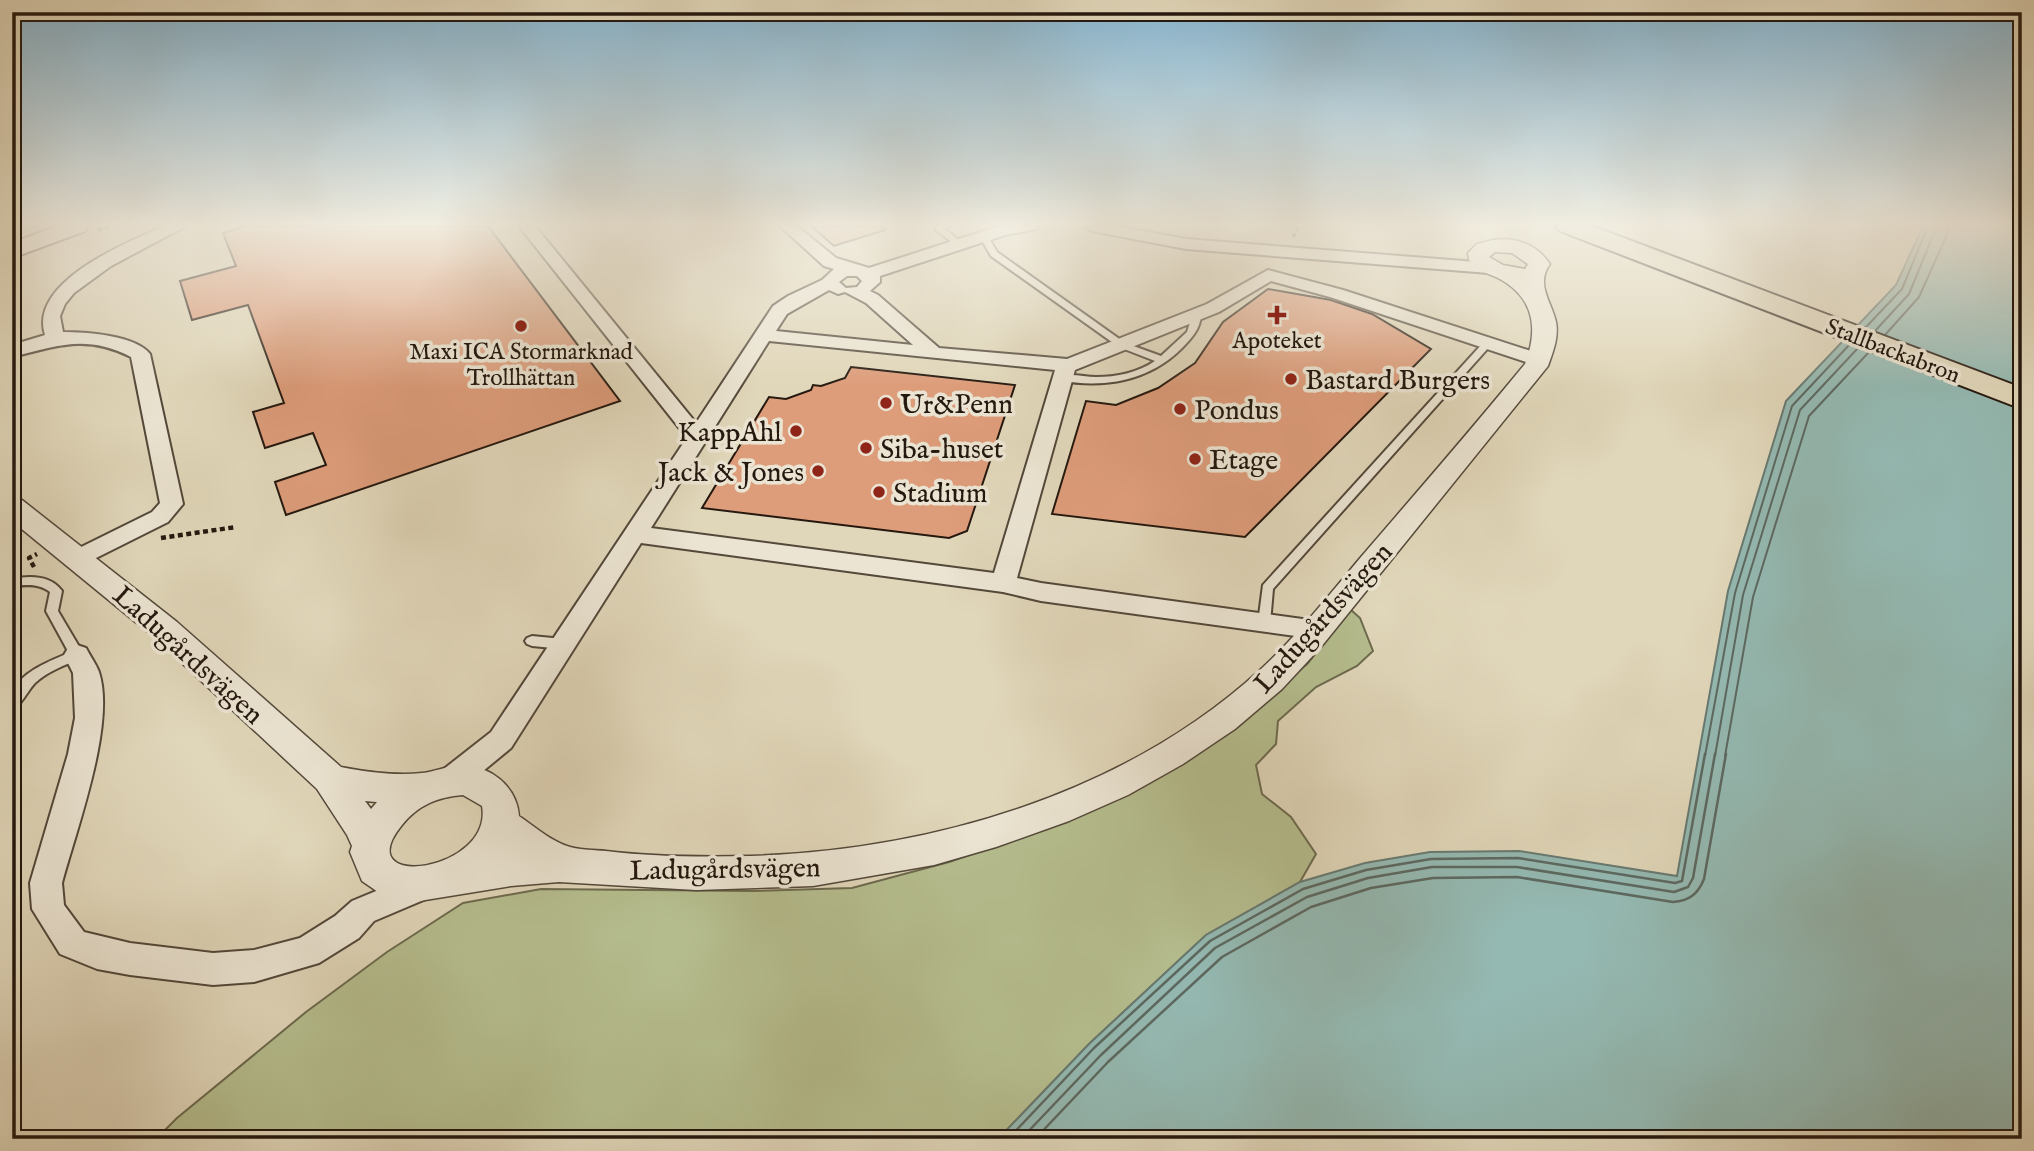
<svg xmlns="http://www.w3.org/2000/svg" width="2034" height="1151" font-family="'IM FELL English',serif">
	<rect width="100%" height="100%" fill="#e0d6b9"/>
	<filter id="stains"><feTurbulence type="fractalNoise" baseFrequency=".00286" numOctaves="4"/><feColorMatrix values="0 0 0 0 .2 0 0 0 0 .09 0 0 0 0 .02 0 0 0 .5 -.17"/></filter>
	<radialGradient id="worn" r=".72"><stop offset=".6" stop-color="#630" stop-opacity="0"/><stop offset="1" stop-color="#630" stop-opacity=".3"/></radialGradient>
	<!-- green -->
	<path fill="#b5bd8e" stroke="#6c6a4e" stroke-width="2" d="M1350 609 1360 618 1373 651 1357 666 1316 687 1278 721 1276 744 1256 765 1262 794 1291 817 1316 854 1300 882 1206 935 1089 1044 998 1139H156L177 1118 306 1012 387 952 463 903 541 889 752 891 852 888 949 862 1062 823 1162 776 1241 723 1308 663Z"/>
	<!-- water -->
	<path fill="#94b9b2" stroke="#677971" stroke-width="2" d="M1923 226H2022V1139H998L1089 1044 1206 935 1300 882 1365 863 1430 852 1519 851 1677 876 1728 591 1786 401 1896 285Z"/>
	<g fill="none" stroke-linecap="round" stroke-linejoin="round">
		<!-- shore-far1 -->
		<path stroke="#5c6860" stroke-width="2" d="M1866 327 1902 289 1928 226
			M1875 331 1909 294 1937 226
			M1885 335 1919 297 1946 237 1948 226
			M1705 756 1735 593 1792 406 1850 344
			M1715 756 1743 595 1800 410 1858 348
			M1725 756 1753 597 1809 416 1869 352"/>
		<!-- shore -->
		<path stroke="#5c6860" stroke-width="2.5" d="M1008 1139 1094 1048 1210 941 1303 889 1366 870 1431 859 1518 858 1675 883 1682 881 1705 754
			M1021 1139 1101 1055 1215 948 1307 897 1368 878 1432 867H1517L1674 892 1688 887 1693 878 1715 754
			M1035 1139 1108 1062 1222 957 1311 907 1371 888 1433 878 1517 877 1673 902C1689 901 1698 894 1704 879L1726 754"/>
	</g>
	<!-- building -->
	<path fill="#dd9c7a" stroke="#24180f" stroke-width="2" d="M239 226H488L620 401 286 515 275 482 326 465 313 433 265 448 253 412 284 403 248 305 192 320 180 281 236 266 223 233 240 228Z
		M811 226H884L885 230 834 246Z
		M1268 289 1331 300 1372 314 1431 349 1245 537 1052 514 1086 401 1116 405 1158 388 1195 363 1223 322Z
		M851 367 1015 385 967 531 949 538 702 508 769 397 786 399 811 390 813 385 821 386 845 378Z"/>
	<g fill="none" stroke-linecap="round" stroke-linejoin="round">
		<!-- service casing -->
		<g stroke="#53483a" stroke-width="4">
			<path id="service" d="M936 226H950L945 229 965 245 958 247 936 230Z
				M981 235H987L997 252 1125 343 1161 356 1187 332 1193 313H1199L1201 315C1200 329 1192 338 1182 348 1149 381 1104 389 1058 380L1057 378C1066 372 1084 377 1096 377 1117 377 1137 373 1155 361L1119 347 991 256 980 237Z
				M1486 342 1489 343V347L1273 589 1270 623 1269 626H1259L1258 623 1263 585 1483 343Z
				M30 577C43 577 54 580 62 591L58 611 84 655 82 658C65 665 48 671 35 683 27 691 22 705 12 709 12 704 11 696 13 692 20 672 52 660 69 653L46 611 50 592C38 583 26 585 12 586V578Z
				M532 636 563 639 568 641 570 644 568 647 563 649 532 646 527 644 525 641 527 638Z"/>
		</g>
		<!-- minor casing -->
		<g stroke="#53483a" stroke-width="4">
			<path id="minor" d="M165 226H186L111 266 74 293 65 304 60 316 63 332C86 332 135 335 150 354L183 504 168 522 78 567 69 565 66 559 69 553 152 512 160 503 131 357C86 334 57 346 12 357V345L45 335C28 282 127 242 165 226Z
				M519 226H535L696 423 773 306 788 296 822 280 834 269 824 266 780 226H797L836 258 869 268 996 227 1039 226 1037 229 1005 235 880 276V282L870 291 878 295 939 348 1067 359 1207 304 1268 270 1343 290 1546 356 1549 360 1539 366 1532 364 1330 297 1271 281 1219 312 1075 370 1017 578 1041 583 1317 621 1326 623 1330 630 1326 637 1317 639 1041 601 1003 592 641 543 511 748 460 790 450 793 440 790 435 781 440 772 491 732 688 436 684 434ZM847 276H857L862 281 857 287 846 288 839 282ZM829 290 838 294 845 292 866 303 913 345 776 331 787 314ZM769 341 1055 370 994 573 651 528Z
				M1084 226H1116L1186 239 1489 263 1498 268 1489 273 1186 249 1092 231Z
				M77 645 86 648C90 656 96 664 99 672 116 724 76 830 62 883L64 905 84 932 130 943 213 953 254 950 300 938 335 916 352 901 422 872 433 876 438 886 433 896 374 921 359 938 319 963 254 982 213 985 130 975 97 969 60 954 32 909 30 883 68 754 75 718 73 673 64 655 68 648Z"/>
		</g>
		<!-- tertiary casing -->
		<g stroke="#53483a" stroke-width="3">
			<path id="tertiary" d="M1493 240C1516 237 1536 244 1550 264 1535 285 1552 302 1556 322 1559 337 1553 352 1548 366L1321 647 1282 689 1235 729 1183 764 1128 795 1069 821 996 847 934 865 813 886 696 890 559 882 511 886 413 902 378 892 362 881 350 852 352 846 347 835 317 789 155 638 12 521V497L22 500 177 622 341 767C367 772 395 776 422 773 434 772 446 766 459 766 489 764 517 786 519 816 535 827 552 842 570 847 581 850 595 850 606 851 654 857 703 857 751 856 932 850 1125 794 1261 669 1298 635 1329 595 1361 557 1416 493 1471 430 1525 364 1539 328 1534 296 1496 277 1486 273 1475 269 1469 260L1468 253 1477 244ZM1495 252 1512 253 1528 264 1525 269 1503 265 1489 257ZM463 795 482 806C494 872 347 892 402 825 418 805 438 797 463 795ZM365 801 376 802H377L371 809Z"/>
		</g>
		<!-- secondary casing -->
		<g stroke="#24180f" stroke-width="4">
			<path id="secondary" d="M58 226H88L85 231 12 258V243Z"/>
		</g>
		<!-- trunk casing -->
		<g stroke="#24180f" stroke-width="4">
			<path id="trunk" d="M1556 226H1592L2022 388V409L1560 231Z"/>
		</g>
		<!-- path-far1 -->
		<path stroke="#24180f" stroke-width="3.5" stroke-dasharray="4.5 2.5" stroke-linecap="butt" d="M98 230 110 226
			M1293 237 1299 226"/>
		<!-- path -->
		<path stroke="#24180f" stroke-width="4.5" stroke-dasharray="5 3.5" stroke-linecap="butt" d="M161 538 236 527
			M34 567 29 558 37 554"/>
		<!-- service -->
		<use href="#service" fill="#ebe4d2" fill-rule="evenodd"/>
		<!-- minor -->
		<use href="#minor" fill="#ebe4d2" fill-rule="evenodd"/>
		<!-- tertiary -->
		<use href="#tertiary" fill="#ebe4d2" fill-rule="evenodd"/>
		<!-- secondary -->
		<use href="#secondary" fill="#ebe4d2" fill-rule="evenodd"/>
		<!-- trunk -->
		<use href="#trunk" fill="#e0d6b9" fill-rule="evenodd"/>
	</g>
	<!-- sky -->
	<linearGradient id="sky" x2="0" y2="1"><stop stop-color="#86b6d2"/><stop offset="0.58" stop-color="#f1ede0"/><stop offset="1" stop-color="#f1ede0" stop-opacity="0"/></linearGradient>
	<rect width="2034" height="387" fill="url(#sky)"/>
	<!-- markers -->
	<g fill="#8f2418" stroke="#ebe4d2" stroke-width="2.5">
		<path d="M1273.5 304.5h7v7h7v7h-7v7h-7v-7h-7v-7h7z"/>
		<circle cx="521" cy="326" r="7"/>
		<circle cx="1291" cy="379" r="7"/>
		<circle cx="886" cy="403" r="7"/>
		<circle cx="1180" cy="409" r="7"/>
		<circle cx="796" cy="431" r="7"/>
		<circle cx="866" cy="448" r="7"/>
		<circle cx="1195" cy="459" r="7"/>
		<circle cx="818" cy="471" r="7"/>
		<circle cx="879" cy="492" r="7"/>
	</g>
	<g text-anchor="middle" stroke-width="7" stroke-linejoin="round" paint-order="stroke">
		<!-- far-poi labels -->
		<g font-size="23" fill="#24180f" stroke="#ebe4d2">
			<text x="1277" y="348">Apoteket</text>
			<text x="521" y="359">Maxi ICA Stormarknad<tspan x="521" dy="26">Trollhättan</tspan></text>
		</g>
		<!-- far-street labels -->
		<g font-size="23" fill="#24180f" stroke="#ebe4d2">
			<text transform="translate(1893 350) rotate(21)" y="8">Stallbackabron</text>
		</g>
		<!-- poi labels -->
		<g font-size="28" fill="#24180f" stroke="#ebe4d2" text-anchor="start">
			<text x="1305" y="389">Bastard Burgers</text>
			<text x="900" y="413">Ur&amp;Penn</text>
			<text x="1194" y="419">Pondus</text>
			<text x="782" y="441" text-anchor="end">KappAhl</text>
			<text x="880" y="458">Siba-huset</text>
			<text x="1209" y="469">Etage</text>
			<text x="804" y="481" text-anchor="end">Jack &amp; Jones</text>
			<text x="893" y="502">Stadium</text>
		</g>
		<!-- street labels -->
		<g font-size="28" fill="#24180f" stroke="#ebe4d2">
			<text transform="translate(1322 617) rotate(-48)" y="10">Ladugårdsvägen</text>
			<text transform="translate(189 654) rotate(42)" y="10">Ladugårdsvägen</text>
			<text transform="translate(725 868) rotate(-1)" y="10">Ladugårdsvägen</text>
		</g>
	</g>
	<!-- margin -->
	<rect width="2034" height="1151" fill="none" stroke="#e0d6b9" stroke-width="42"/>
	<rect x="14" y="14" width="2006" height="1123" fill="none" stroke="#24180f" stroke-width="3.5"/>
	<rect x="21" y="21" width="1992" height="1109" fill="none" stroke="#24180f" stroke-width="2"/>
	<rect width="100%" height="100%" filter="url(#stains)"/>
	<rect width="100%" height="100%" fill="url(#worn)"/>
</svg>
